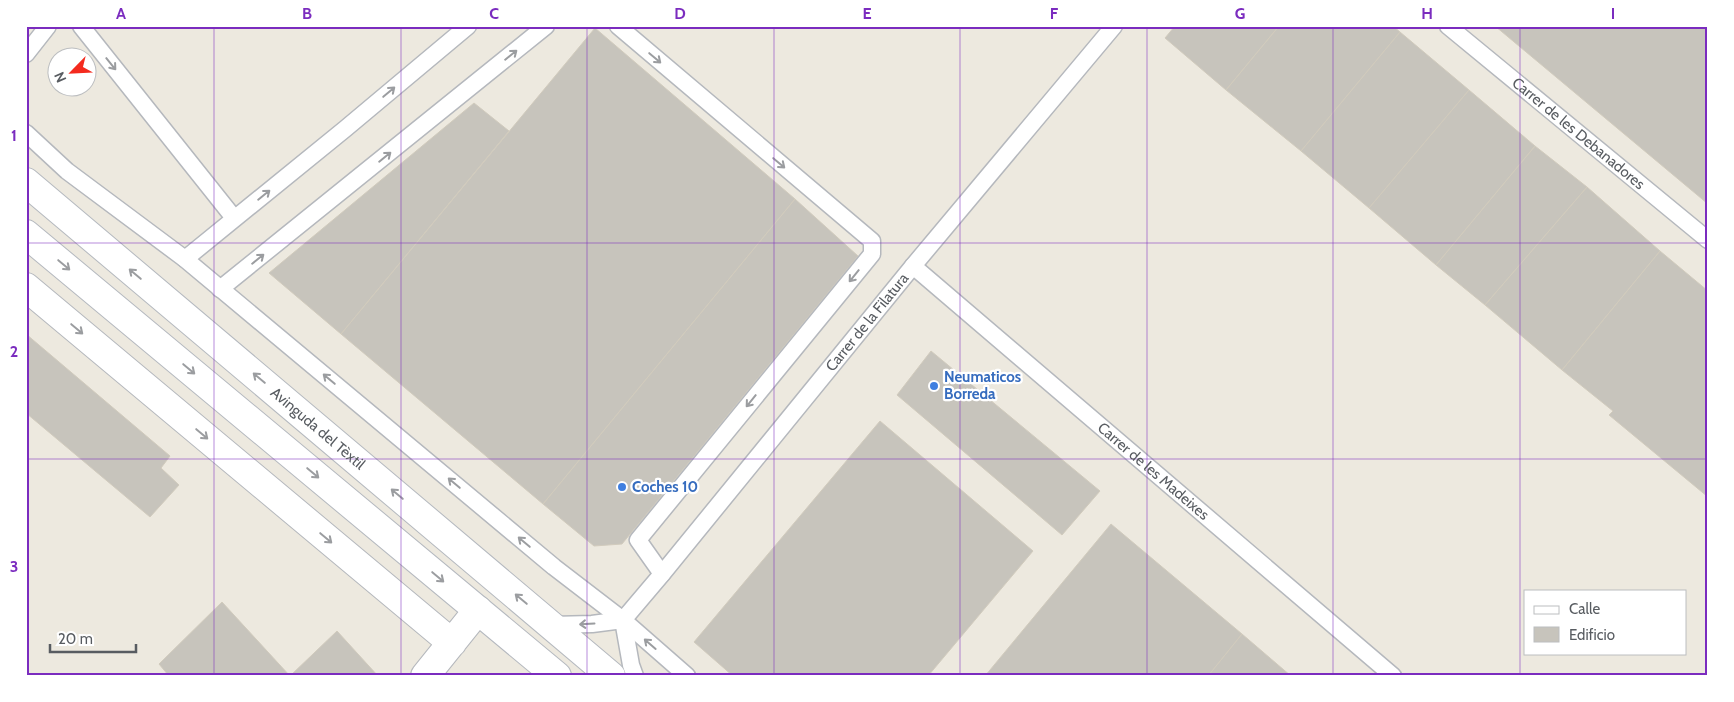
<svg xmlns="http://www.w3.org/2000/svg" width="1734" height="702" font-family="Cabin,sans-serif">
	<rect width="100%" height="100%" fill="#ede9df"/>
	<!-- building -->
	<path fill="#c7c4bc" stroke="#d1cbbd" d="M1175 26H1279L1226 90 1165 38Z
		M1279 26H1393L1400 32 1301 151 1226 90Z
		M1495 26H1708V204Z
		M595 28 795 199 543 504 341 334Z
		M1400 32 1469 90 1369 208 1301 151Z
		M1469 90 1535 146 1436 265 1369 208Z
		M474 103 509 131 341 334 269 273Z
		M1535 146 1587 187 1485 305 1436 265Z
		M1587 187 1660 251 1562 370 1485 305Z
		M795 199 858 256 622 544 594 546 543 504Z
		M1660 251 1708 291V497L1609 415 1613 411 1562 370Z
		M26 334 170 456 161 468 179 485 150 517 26 413Z
		M931 351 1100 491 1062 535 897 395Z
		M880 421 1033 551 928 676H733L694 642Z
		M1111 524 1242 634 1208 676H985Z
		M222 602 290 676H169L159 664Z
		M337 631 378 676H290Z
		M1242 634 1291 676H1208Z"/>
	<g fill="none" stroke-linecap="round" stroke-linejoin="round">
		<!-- lane casing -->
		<g stroke="#b5b8bd" stroke-width="19">
			<g id="lane">
				<path d="M81 26 234 218"/>
				<path d="M618 26 872 241V254L638 540 662 574"/>
				<path id="s1" d="M1448 26 1708 240"/>
				<path d="M26 54 48 26"/>
				<path d="M26 133 67 171 185 259 554 567 623 620 687 676"/>
				<path d="M185 259 345 129 468 26"/>
				<path id="s2" d="M913 266 1393 676"/>
				<path d="M220 289 546 26"/>
				<path id="s3" d="M623 620 662 574 913 266 1114 26"/>
				<path d="M623 620 631 665 635 676"/>
				<path d="M552 625 592 624 623 620"/>
			</g>
		</g>
		<!-- street casing -->
		<g stroke="#b5b8bd" stroke-width="30">
			<path id="street" d="M26 287 452 643
				M425 676 478 610"/>
		</g>
		<!-- secondary casing -->
		<g stroke="#b5b9bf" stroke-width="30">
			<g id="secondary">
				<path id="s4" d="M26 182 611 676"/>
				<path d="M26 234 557 676"/>
			</g>
		</g>
		<!-- lane -->
		<use href="#lane" stroke="#fff" stroke-width="16"/>
		<!-- street -->
		<use href="#street" stroke="#fff" stroke-width="28"/>
		<!-- secondary -->
		<use href="#secondary" stroke="#fff" stroke-width="28"/>
	</g>
	<!-- one-way arrows -->
	<defs><path id="oneway-shaft" d="M-6 0H5M1.5-3L5.5 0L1.5 3" fill="none" stroke-width="1.6" stroke-linecap="round" stroke-linejoin="round" transform="scale(1.25)"/></defs>
	<g stroke="#9b9da0">
		<use href="#oneway-shaft" transform="translate(511 55) rotate(-39)"/>
		<use href="#oneway-shaft" transform="translate(655 58) rotate(40)"/>
		<use href="#oneway-shaft" transform="translate(111 64) rotate(51)"/>
		<use href="#oneway-shaft" transform="translate(389 92) rotate(-40)"/>
		<use href="#oneway-shaft" transform="translate(385 157) rotate(-39)"/>
		<use href="#oneway-shaft" transform="translate(779 163) rotate(40)"/>
		<use href="#oneway-shaft" transform="translate(264 195) rotate(-39)"/>
		<use href="#oneway-shaft" transform="translate(258 259) rotate(-39)"/>
		<use href="#oneway-shaft" transform="translate(64 265) rotate(40)"/>
		<use href="#oneway-shaft" transform="translate(135 274) rotate(-140)"/>
		<use href="#oneway-shaft" transform="translate(854 276) rotate(129)"/>
		<use href="#oneway-shaft" transform="translate(77 329) rotate(40)"/>
		<use href="#oneway-shaft" transform="translate(189 369) rotate(40)"/>
		<use href="#oneway-shaft" transform="translate(259 378) rotate(-140)"/>
		<use href="#oneway-shaft" transform="translate(329 379) rotate(-140)"/>
		<use href="#oneway-shaft" transform="translate(751 401) rotate(129)"/>
		<use href="#oneway-shaft" transform="translate(202 434) rotate(40)"/>
		<use href="#oneway-shaft" transform="translate(313 473) rotate(40)"/>
		<use href="#oneway-shaft" transform="translate(454 483) rotate(-140)"/>
		<use href="#oneway-shaft" transform="translate(397 494) rotate(-140)"/>
		<use href="#oneway-shaft" transform="translate(326 538) rotate(40)"/>
		<use href="#oneway-shaft" transform="translate(524 542) rotate(-140)"/>
		<use href="#oneway-shaft" transform="translate(438 577) rotate(40)"/>
		<use href="#oneway-shaft" transform="translate(521 599) rotate(-140)"/>
		<use href="#oneway-shaft" transform="translate(587 624) rotate(177)"/>
		<use href="#oneway-shaft" transform="translate(650 644) rotate(-139)"/>
	</g>
	<!-- grid -->
	<path fill="none" stroke="#7b2cbf" stroke-width="1" stroke-opacity="0.55" d="M214 26V676M401 26V676M587 26V676M774 26V676M960 26V676M1147 26V676M1333 26V676M1520 26V676M26 243H1708M26 459H1708"/>
	<!-- markers -->
	<g fill="#3f7fe0" stroke="#fff" stroke-width="2">
		<circle cx="934" cy="386" r="5"/>
		<circle cx="622" cy="487" r="5"/>
	</g>
	<g text-anchor="middle" stroke-width="4.5" stroke-linejoin="round" paint-order="stroke">
		<!-- street labels -->
		<g font-size="15" fill="#585c61" stroke="#fff">
			<text dy="5" stroke="none"><textPath href="#s1" startOffset="169">Carrer de les Debanadores</textPath></text>
			<text dy="5" stroke="none"><textPath href="#s3" startOffset="385">Carrer de la Filatura</textPath></text>
			<text dy="5" stroke="none"><textPath href="#s4" startOffset="382">Avinguda del Tèxtil</textPath></text>
			<text dy="5" stroke="none"><textPath href="#s2" startOffset="316">Carrer de les Madeixes</textPath></text>
		</g>
		<!-- shop labels -->
		<g font-size="15" font-weight="bold" fill="#366cbe" stroke="#fff" text-anchor="start">
			<text x="944" y="382">Neumaticos<tspan x="944" dy="17">Borreda</tspan></text>
			<text x="632" y="492">Coches 10</text>
		</g>
	</g>
	<!-- border -->
	<rect width="1734" height="702" fill="none" stroke="#ffffff" stroke-width="55"/>
	<!-- legend -->
	<rect x="1524" y="590" width="162" height="65" fill="#ffffff" stroke="#bcbec0"/>
	<rect x="1534" y="606" width="25" height="8" fill="#ffffff" stroke="#bcbec0"/>
	<text x="1569" y="614" font-size="15" fill="#585c61">Calle</text>
	<rect x="1534" y="627" width="25" height="15" fill="#c7c4bc" stroke="#bcbec0"/>
	<text x="1569" y="640" font-size="15" fill="#585c61">Edificio</text>
	<!-- north arrow -->
	<g transform="translate(72 72) rotate(246)"><circle r="24" fill="#ffffff" stroke="#bcbec0"/>
	<path d="M0-4L9 19L0 12L-9 19Z" fill="#f42a1e"/>
	<text y="-8" font-size="14" font-weight="bold" text-anchor="middle" fill="#585c61">N</text>
	</g>
	<!-- scale -->
	<path d="M50 644v8h86v-8" fill="none" stroke="#585c61" stroke-width="2.5"/>
	<text x="58" y="644" font-size="15" fill="#585c61" stroke="#ffffff" stroke-width="4" paint-order="stroke">20 m</text>
	<rect x="28" y="28" width="1678" height="646" fill="none" stroke="#7b2cbf" stroke-width="2"/>
	<g font-size="16" text-anchor="middle" font-weight="bold" fill="#7b2cbf">
		<text x="121" y="19">A</text>
		<text x="307" y="19">B</text>
		<text x="494" y="19">C</text>
		<text x="680" y="19">D</text>
		<text x="867" y="19">E</text>
		<text x="1054" y="19">F</text>
		<text x="1240" y="19">G</text>
		<text x="1427" y="19">H</text>
		<text x="1613" y="19">I</text>
		<text x="14" y="141">1</text>
		<text x="14" y="357">2</text>
		<text x="14" y="572">3</text>
	</g>
</svg>
